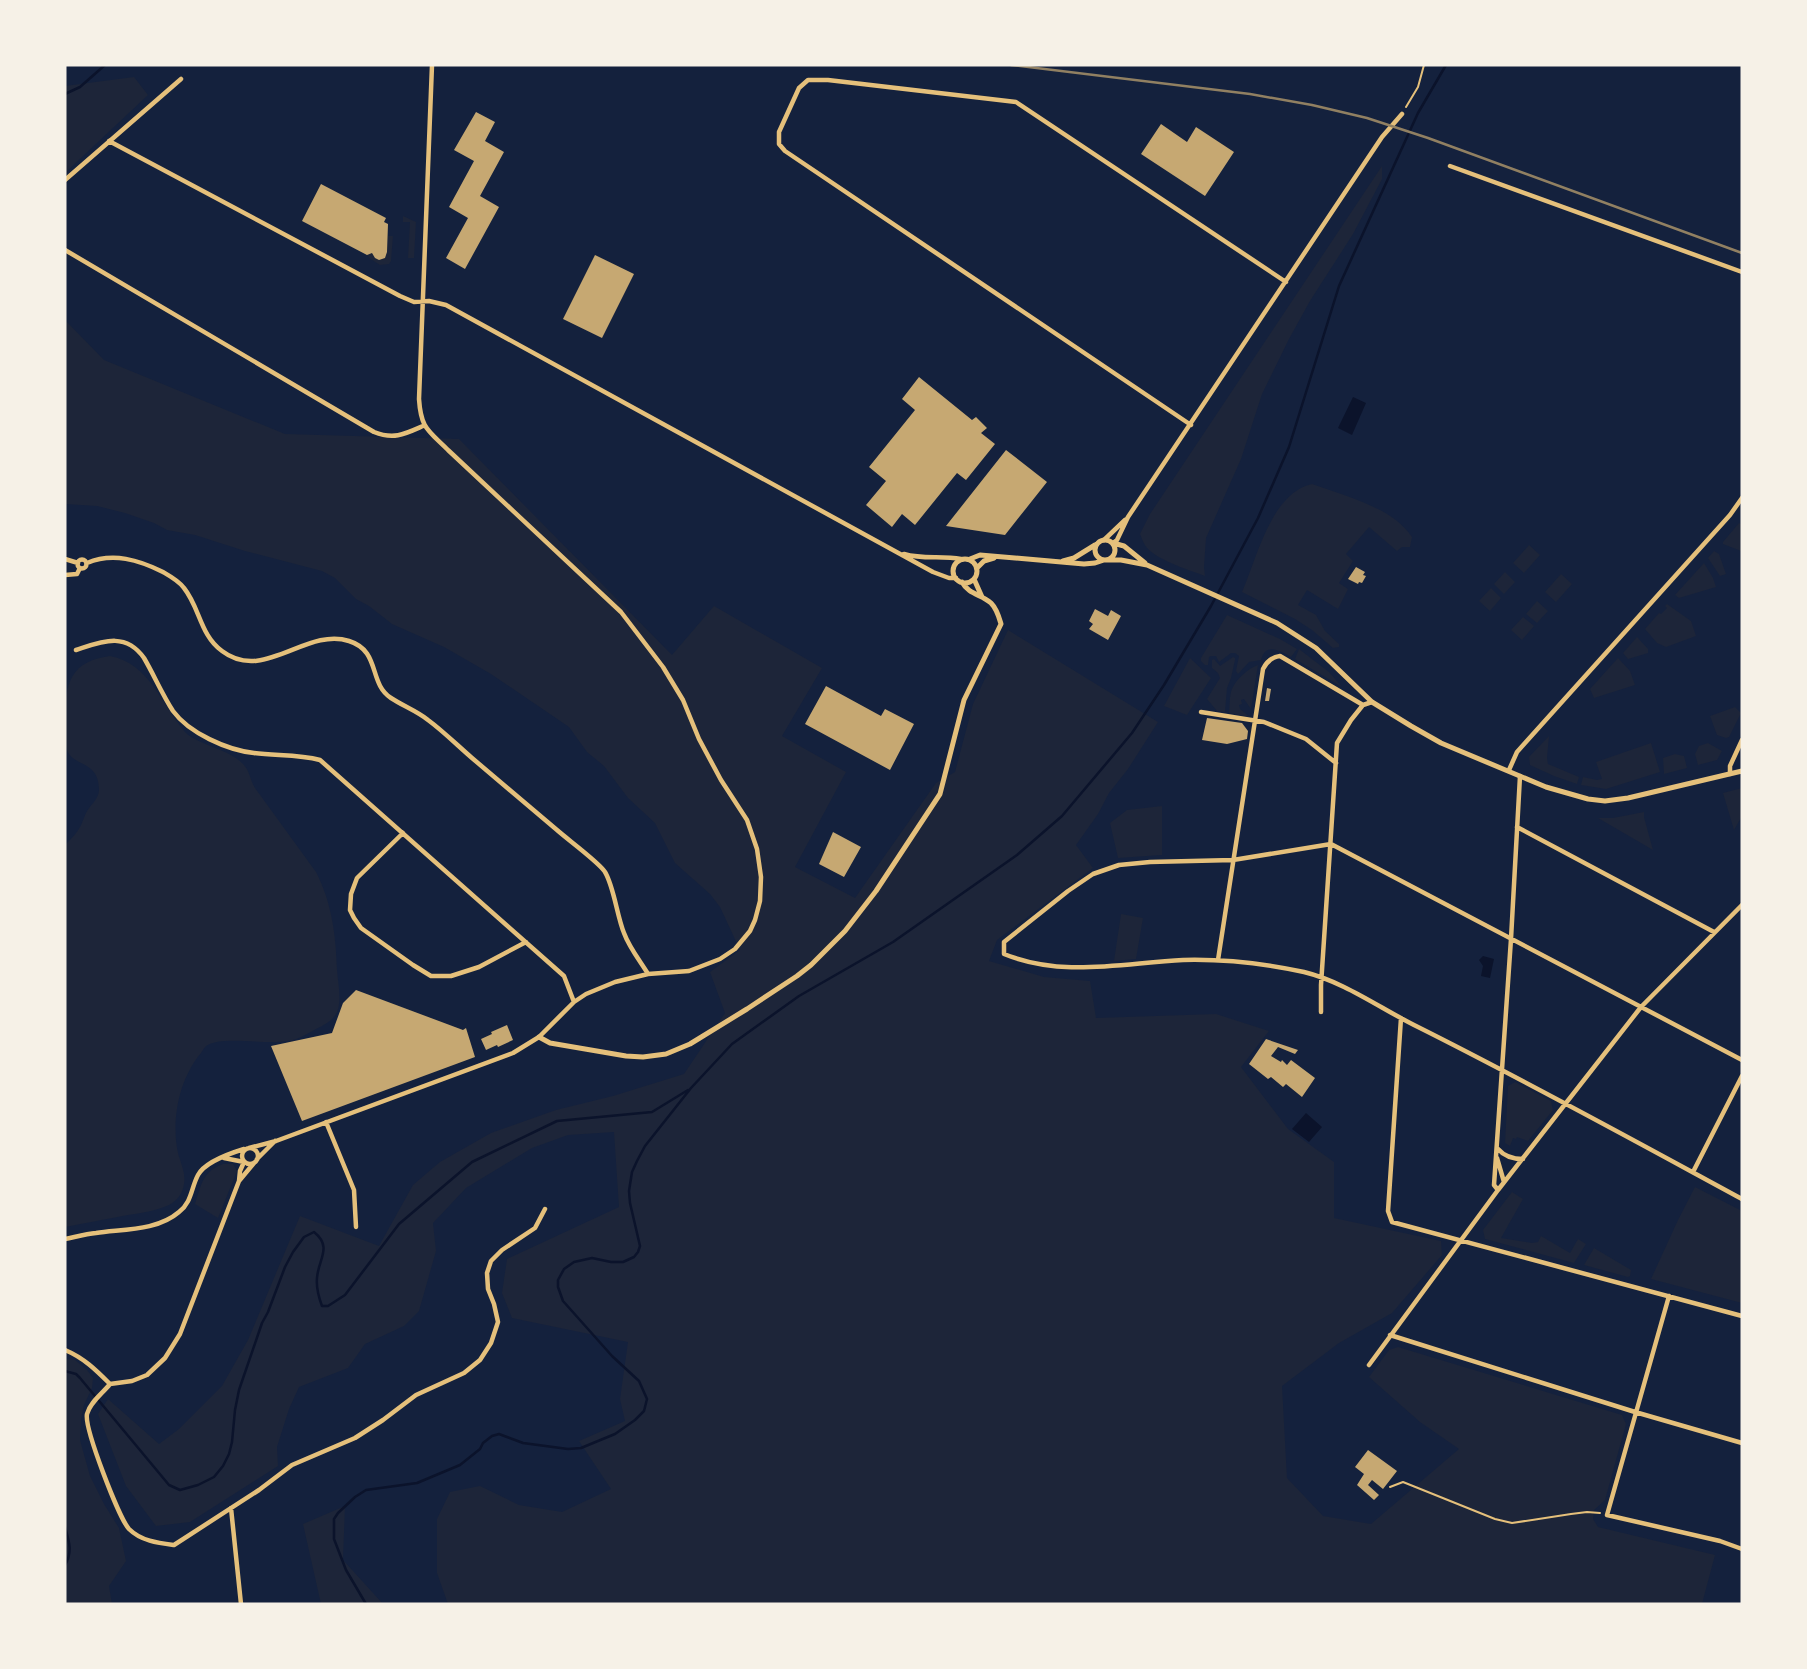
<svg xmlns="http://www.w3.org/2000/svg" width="1807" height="1669" font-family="Literata,serif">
	<rect width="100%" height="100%" fill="#14213d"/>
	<!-- green -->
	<path fill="#1d2539" d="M134 77 148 95 65 173V86Z
		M1382 166V179L1353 234 1310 301 1289 339 1262 394 1241 459 1206 538 1204 567 1205 576C1189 570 1160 561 1148 549 1144 545 1142 539 1140 534L1150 514Z
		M403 216 416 222 414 258H408L410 222H403Z
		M388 236H393L391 261 389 264 380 265 369 258 367 254 372 253 376 259H384L387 253Z
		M65 320 104 360 285 434 459 439 672 655 714 606 822 668 782 736 846 772 795 867 855 898 936 783 955 772 973 704 1008 630 1158 722 1128 769 1109 793 1098 814 1076 845 1093 868 997 940 989 961 1044 977 1090 981 1096 1018 1216 1014 1269 1031 1241 1067 1288 1129 1334 1162V1218L1441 1241 1442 1255 1392 1313 1339 1343 1282 1386 1287 1478 1323 1516 1371 1524 1459 1449 1420 1422 1369 1377 1389 1350 1398 1347 1622 1415 1626 1424 1605 1500 1594 1510 1593 1519 1598 1527 1715 1555 1702 1604H448L437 1573V1519L450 1492 480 1486 519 1505 562 1512 611 1489 579 1441 625 1421 620 1399 628 1342 512 1318 502 1293 507 1259 619 1207 614 1132 568 1135 532 1148 466 1188 433 1223 436 1251 419 1311 404 1326 365 1344 348 1368 299 1387 289 1409 277 1447 278 1466 190 1522 156 1526 126 1486 98 1414 108 1399 159 1444 179 1429 222 1386 248 1340 300 1216 379 1246 413 1185 440 1162 491 1133 556 1110 613 1096 684 1074 725 1013 710 972 740 950 720 907 710 894 675 863 655 823 628 798 604 766 587 752 569 727 491 674 444 647 392 624 369 606 356 599 335 578 322 571 245 551 195 535 167 530 154 523 125 513 97 506 65 504Z
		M1312 484C1345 496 1392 507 1412 537L1410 547H1402L1397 551 1369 527 1346 554 1353 561 1339 583 1348 589 1338 609 1307 590 1298 605 1316 615 1325 631 1339 644V647L1333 648 1312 630 1295 619 1242 592C1257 558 1271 493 1312 484Z
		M1739 523 1741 524 1742 527 1741 551 1723 544V542Z
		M1529 545 1540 555 1524 573 1513 563Z
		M1714 551 1719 554 1726 574 1720 576 1708 558Z
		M1704 563 1713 578 1716 587 1679 598 1675 595Z
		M1505 572 1515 582 1504 594 1494 584Z
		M1561 574 1572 584 1556 602 1545 592Z
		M1491 588 1501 598 1490 611 1479 601Z
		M1537 601 1548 611 1537 623 1526 614Z
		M1667 604 1691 621 1696 636 1666 647 1657 643 1645 629 1659 613 1661 614 1667 608 1665 606Z
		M1227 615 1280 639 1297 649 1291 657C1280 651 1266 642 1261 660L1249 662 1238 674 1236 671 1239 656 1235 653H1231L1219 662 1216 656H1211L1209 657 1208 665H1205L1201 661V658Z
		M1523 617 1534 626 1522 640 1511 630Z
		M1637 637 1648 649V653L1628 659 1623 653Z
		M1299 649 1329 672 1342 687 1295 659Z
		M110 656C149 663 162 705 185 732 196 744 229 749 243 764 250 771 250 780 255 788L316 872C332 903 336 936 337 970 338 983 342 1000 337 1012 333 1021 324 1025 316 1029 307 1034 298 1040 287 1041 268 1045 223 1036 208 1045 205 1046 203 1050 201 1053 179 1079 171 1120 178 1153 181 1164 186 1174 184 1184 183 1193 177 1201 169 1205 156 1211 141 1213 128 1215 107 1219 86 1223 65 1227V845C69 841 73 837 76 833 81 827 83 820 86 813 90 805 99 799 99 790 99 760 73 767 67 750 63 741 65 728 65 718 65 683 71 661 110 656Z
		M1233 657 1235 658V660L1231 678 1227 688 1225 712 1217 711 1207 699 1220 678 1218 673 1212 668V660L1214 659 1220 666Z
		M1190 658 1211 678 1187 715 1164 706Z
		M1618 658 1630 671 1635 685 1594 698 1590 689Z
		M1258 665 1251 709 1244 699 1241 700 1242 704 1239 705 1240 709 1250 717 1229 713C1230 706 1229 696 1232 689 1236 679 1249 668 1258 665Z
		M1735 707 1741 713 1729 737 1726 738 1717 735 1710 716Z
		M1549 736 1547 758 1548 764 1579 777 1577 784 1554 776 1530 765 1529 757Z
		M1651 743 1660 772 1606 789 1581 785 1583 777 1597 780 1602 779 1596 762Z
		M1708 743 1722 751 1717 760 1698 765 1695 754 1699 746Z
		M1675 754 1684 756 1687 768 1664 774 1663 758Z
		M1742 788V816L1734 830 1723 793Z
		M1162 806V855L1118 858 1110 823 1127 810Z
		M1644 812V817L1653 850 1598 818H1613Z
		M1121 914 1143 918 1136 959 1114 961Z
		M1515 1082 1551 1101 1553 1110 1528 1141 1517 1137 1516 1139 1513 1138 1510 1146 1505 1143 1508 1086Z
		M223 1164H233L237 1171 218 1218 195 1204C201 1185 203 1171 223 1164Z
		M1695 1187 1742 1211V1303L1651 1279 1678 1220Z
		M1512 1192 1523 1199 1501 1238 1532 1243 1538 1242 1541 1236 1570 1253 1578 1239 1586 1244 1574 1263 1485 1239 1483 1230Z
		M1594 1248 1631 1270 1630 1276 1628 1277 1584 1265Z
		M65 1359 75 1360 87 1370 93 1378 92 1388 84 1405 81 1419 80 1440 90 1476 104 1504 119 1528 126 1561 109 1586 112 1604H65Z
		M345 1506 343 1560 383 1604H321L303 1524Z"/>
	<!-- water -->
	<path fill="#0b132b" d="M1353 397 1366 403 1352 435 1338 428Z
		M1483 956 1494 959 1490 978 1481 976 1483 966 1479 960Z
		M1306 1113 1322 1127 1309 1142 1292 1129Z"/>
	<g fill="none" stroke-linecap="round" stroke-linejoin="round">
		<!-- stream -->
		<path stroke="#0b132b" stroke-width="2.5" d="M65 94 80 87 105 65
			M65 1371 76 1374 80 1378 169 1485 180 1490 198 1485 214 1477 223 1466 229 1454 232 1442 235 1410 239 1390 262 1323 268 1312 285 1267 293 1252 304 1237 314 1232C333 1247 318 1260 317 1278 316 1288 319 1298 322 1306H328L345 1295 399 1224 472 1162 557 1121 652 1112 688 1090
			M65 1527C69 1541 73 1552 65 1565
			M366 1604 346 1570 334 1539V1519L338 1513 355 1497 366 1490 417 1483 460 1465 480 1449 483 1443 492 1436 499 1434 523 1443 568 1449 581 1448 615 1434 635 1420 644 1411 647 1399 639 1381 612 1356 563 1301 558 1287V1280L564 1269 574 1262 592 1258 611 1262H623L634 1257 638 1252 640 1246 630 1203 629 1191 632 1172 637 1161 645 1146 691 1088 732 1044 799 996 893 942 1017 855 1062 816 1132 733 1164 685 1211 606 1258 518 1289 447 1339 286 1418 113 1446 65"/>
	</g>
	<!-- building -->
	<path fill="#c6a872" d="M476 112 495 122 485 141 504 152 480 196 499 207 465 269 446 258 468 218 449 207 474 161 454 150Z
		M1161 124 1187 142 1196 127 1234 152 1205 196 1141 154Z
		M321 184 386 218 384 222 388 224 387 252 385 258 379 260 375 258 372 253 367 255 302 221Z
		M595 255 634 274 602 338 563 319Z
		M919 377 972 420 976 417 987 428 981 433 995 444 966 480 957 473 915 525 902 514 892 527 866 505 886 481 869 467 915 410 902 399Z
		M1006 450 1047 482 1005 535 946 526Z
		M1356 567 1365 572 1363 575 1366 576 1362 583 1359 582 1358 584 1348 579Z
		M1095 609 1108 616 1111 610 1121 616 1108 640 1089 629 1093 624 1089 621Z
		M826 686 881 716 885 709 914 724 890 770 805 724Z
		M1267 688 1271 689 1269 701H1265Z
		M1207 718 1242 723 1248 731 1247 739 1227 744 1202 740Z
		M833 832 861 847 844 877 819 864Z
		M356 990 463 1030 466 1028 475 1057 302 1121 271 1046 332 1033 343 1003Z
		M507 1025 513 1040 498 1047 497 1045 486 1050 481 1039 492 1034 491 1032Z
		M1266 1039 1298 1050 1295 1054 1278 1047 1271 1056 1281 1062 1282 1060 1287 1065 1291 1060 1315 1078 1302 1097 1286 1084 1283 1087 1271 1077 1268 1079 1249 1064Z
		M1368 1450 1397 1471 1383 1489 1372 1480 1368 1485 1379 1495 1374 1500 1357 1485 1364 1474 1355 1467Z"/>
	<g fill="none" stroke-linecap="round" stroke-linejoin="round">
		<!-- path -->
		<path stroke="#e5c07b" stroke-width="2" d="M1406 107 1418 87 1424 65
			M1390 1487 1403 1482 1495 1519 1512 1523 1571 1514 1587 1512 1600 1513"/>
		<!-- minor -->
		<path stroke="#e5c07b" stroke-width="4.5" d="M109 141 400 296 414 302 429 301 446 305 933 572 949 578H956
			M1450 166 1742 272
			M65 180 181 79
			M65 250 374 432C394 440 405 434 423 426
			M1191 425 785 151 779 144V132L799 88 808 80H828L1016 102 1286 282
			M1104 540 1125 520
			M1113 543 1117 540 1128 517 1382 137 1402 114
			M904 554C924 560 941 555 961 559
			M65 559 78 563
			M77.5 564a4.5 4.5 0 1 1 9 0a4.5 4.5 0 1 1-9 0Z
			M87 563C113 552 139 560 163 572 170 576 179 581 184 588 200 608 200 635 222 651 264 683 306 627 349 641 381 651 368 683 391 698 403 706 417 711 428 720 443 731 457 745 472 758 500 782 529 806 557 830 567 839 600 863 605 872 614 887 617 916 624 933 629 947 640 961 648 974
			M65 575 77 574 80 568
			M76 650C101 642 125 631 144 658 154 675 162 694 173 711 189 733 227 750 254 753 276 756 298 754 320 760L564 976 574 1002
			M1201 712 1264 722 1306 739 1336 763
			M1509 770 1517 752 1730 515 1742 498
			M1730 774V766L1742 740
			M1517 827 1714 932
			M403 833 357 878 351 894 350 910 354 918 361 928 413 965 431 976H451L479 967 526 942
			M1218 960 1263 669C1267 661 1272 657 1280 656L1363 705 1372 702
			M1321 1012V985L1337 743 1351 720 1363 705
			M1401 1018 1388 1211 1392 1222 1742 1316
			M1742 1060 1331 844 1233 860 1150 862 1119 865 1093 874 1068 891 1004 942V954C1063 978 1122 963 1183 960 1224 959 1263 963 1304 972 1345 982 1381 1009 1418 1027 1528 1082 1635 1141 1742 1199
			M326 1122 354 1190 356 1227
			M242 1156a8 8 0 1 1 16 0a8 8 0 1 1-16 0Z
			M249 1148 276 1141 513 1053 539 1037 574 1002 586 994 615 982 648 974 689 971 720 959 735 949 750 931 755 920 760 901 761 877 757 849 747 820 721 780 699 739 683 700 663 667 621 612 448 450C428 430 421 429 419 399L432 65
			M1498 1149C1504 1156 1513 1159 1523 1159
			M224 1158 244 1162 240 1171 239 1181
			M1497 1158 1504 1182
			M257 1159 275 1141
			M1693 1172 1742 1076
			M1498 1190 1494 1185 1511 939 1520 776
			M65 1239C75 1237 86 1234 96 1233 123 1229 157 1231 179 1212 192 1202 191 1188 198 1175 205 1162 231 1153 244 1149
			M1669 1296 1607 1515 1720 1541 1742 1549
			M1390 1335 1635 1412 1742 1443
			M65 1350C84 1358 96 1370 110 1384
			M1369 1365 1498 1190 1641 1007 1742 905
			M110 1384C103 1393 90 1402 87 1414 84 1428 119 1518 129 1529 141 1541 158 1543 174 1545L259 1490 292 1465 355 1438 383 1420 416 1395 464 1373 480 1360 491 1343 498 1322 494 1304 488 1289 487 1273 491 1261 502 1250 535 1228 545 1209
			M110 1384 132 1381 147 1375 165 1358 180 1334 239 1181 254 1163
			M231 1508 241 1604"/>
		<!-- tertiary -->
		<path stroke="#e5c07b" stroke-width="5" d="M1095 550a10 10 0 1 1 20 0a10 10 0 1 1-20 0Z
			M1113 543 1124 546 1145 563
			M953 571a12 12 0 1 1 24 0a12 12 0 1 1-24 0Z
			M970 559 980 555 1084 564 1095 563 1104 560H1121L1147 565 1277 623 1316 648 1372 702 1411 726 1441 743 1546 787 1588 799 1605 801 1628 798 1742 771
			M1063 561 1074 558 1095 545
			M977 568 984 561 994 558
			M974 579 982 597
			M539 1037 550 1043 626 1056 643 1057 666 1054 690 1044 747 1009 797 976 811 965 845 931 876 891 940 794 964 700 1001 624C999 617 997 609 991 603 981 594 969 595 962 582"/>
		<!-- rail -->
		<path stroke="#918062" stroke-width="2.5" d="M1011 65 1250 94 1312 105 1367 118 1428 138 1742 253"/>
	</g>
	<!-- border -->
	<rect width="1807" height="1669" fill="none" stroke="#f6f1e7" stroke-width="133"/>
</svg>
